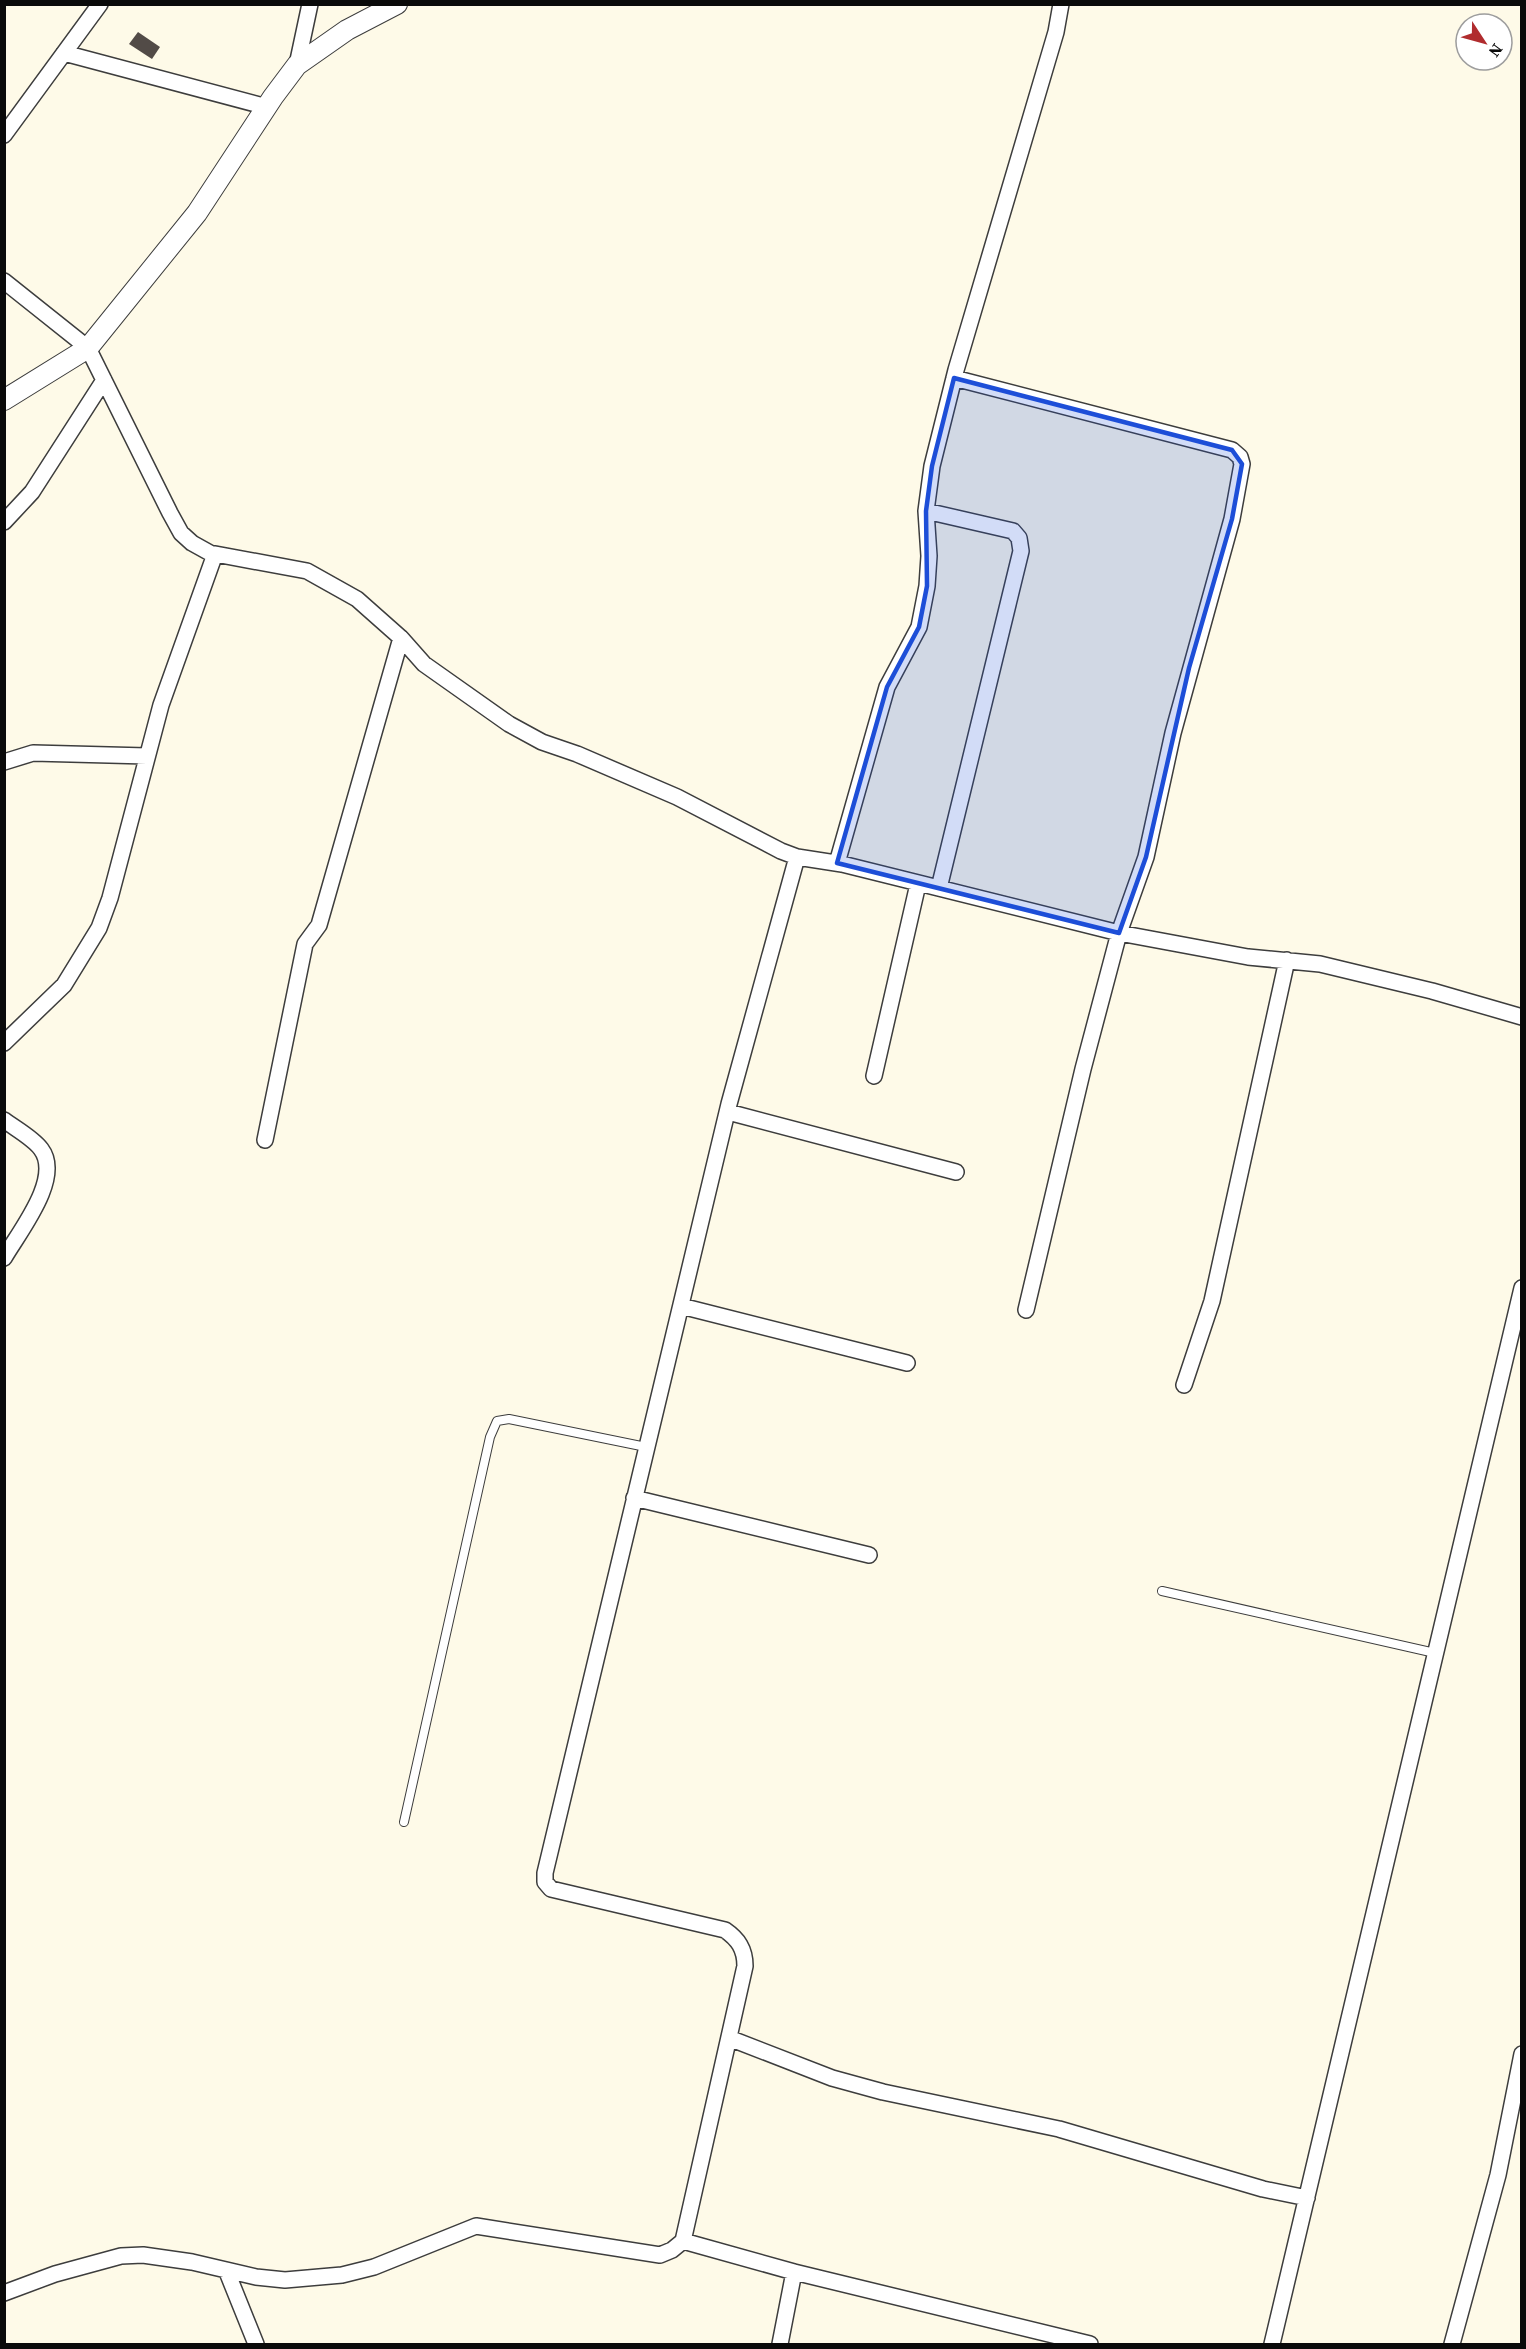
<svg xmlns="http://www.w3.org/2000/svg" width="1526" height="2349" font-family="'Source Serif 4',serif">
	<rect width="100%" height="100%" fill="#fefae8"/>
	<!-- building -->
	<path fill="#524b47" d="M138 32 160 47 152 59 129 44Z"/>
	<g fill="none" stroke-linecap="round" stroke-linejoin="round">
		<!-- service casing -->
		<g stroke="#3d3d3d" stroke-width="10">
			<path id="service" d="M1162 1591 1435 1653
				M404 1822 490 1437 497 1421 509 1419 646 1447"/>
		</g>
		<!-- minor casing -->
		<g stroke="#3d3d3d" stroke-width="18">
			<path id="minor" d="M64 53 267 107
				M297 65 310 4
				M4 135 100 4
				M4 281 88 348 170 513 181 533 192 543 210 553 307 571 357 599 401 638 424 664 509 724 542 742 577 754 677 797 781 851 797 857 842 864 1119 933 1248 957 1320 964 1432 991 1522 1017
				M954 378 1232 450 1240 457 1242 464 1232 519 1173 733 1146 857 1119 933 1083 1069 1026 1310
				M926 511 1013 531 1019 538 1021 551 939 888
				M4 522 32 492 104 380
				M4 762 33 753 147 756
				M837 863 887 687 919 627 927 586 929 556 926 511 932 466 956 370 1056 32 1061 4
				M4 1043 64 985 99 928 110 898 161 705 215 554
				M874 1076 918 884
				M728 1112 956 1172
				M4 1120C16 1129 33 1138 41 1149 63 1178 19 1232 4 1258
				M265 1140 305 944 319 925 401 638
				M681 1306 907 1363
				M1184 1385 1212 1301 1287 960
				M634 1498 869 1555
				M729 2038 832 2078 883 2092 1059 2129 1263 2189 1307 2198
				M683 2241 794 2272 780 2344
				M227 2272 256 2344
				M794 2272 1090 2344
				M4 2293 55 2274 121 2256 143 2255 192 2262 256 2277 285 2280 342 2275 374 2267 476 2226 660 2255 672 2250 683 2241 745 1966C745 1949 738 1939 725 1930L551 1889 545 1882V1873L729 1104 797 857
				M1272 2344 1522 1288
				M1452 2344 1498 2175 1522 2054"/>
		</g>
		<!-- tertiary casing -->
		<g stroke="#3d3d3d" stroke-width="22">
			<path id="tertiary" d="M4 400 88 348 197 213 273 97 297 65 347 30 397 4"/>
		</g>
		<!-- service -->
		<use href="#service" stroke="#fff" stroke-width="8"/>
		<!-- minor -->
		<use href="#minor" stroke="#fff" stroke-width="15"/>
		<!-- tertiary -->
		<use href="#tertiary" stroke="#fff" stroke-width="20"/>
	</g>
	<!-- marked area -->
	<path fill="#1d4ed8" fill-opacity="0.2" stroke="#1d4ed8" stroke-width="4.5" stroke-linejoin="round" d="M954 378 1232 450 1242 464 1232 519 1189 668 1146 857 1119 933 837 863 887 687 919 627 927 586 926 511 932 466Z"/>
	<!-- border -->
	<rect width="1526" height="2349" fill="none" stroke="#0a0a0a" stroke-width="12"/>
	<!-- north arrow -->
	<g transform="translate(1484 42) rotate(126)"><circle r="28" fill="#ffffff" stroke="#9d9d9d" stroke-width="1.5"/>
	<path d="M0-4.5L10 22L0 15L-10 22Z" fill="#b02c2e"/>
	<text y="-9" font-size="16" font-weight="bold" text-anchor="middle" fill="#0a0a0a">N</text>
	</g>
</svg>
